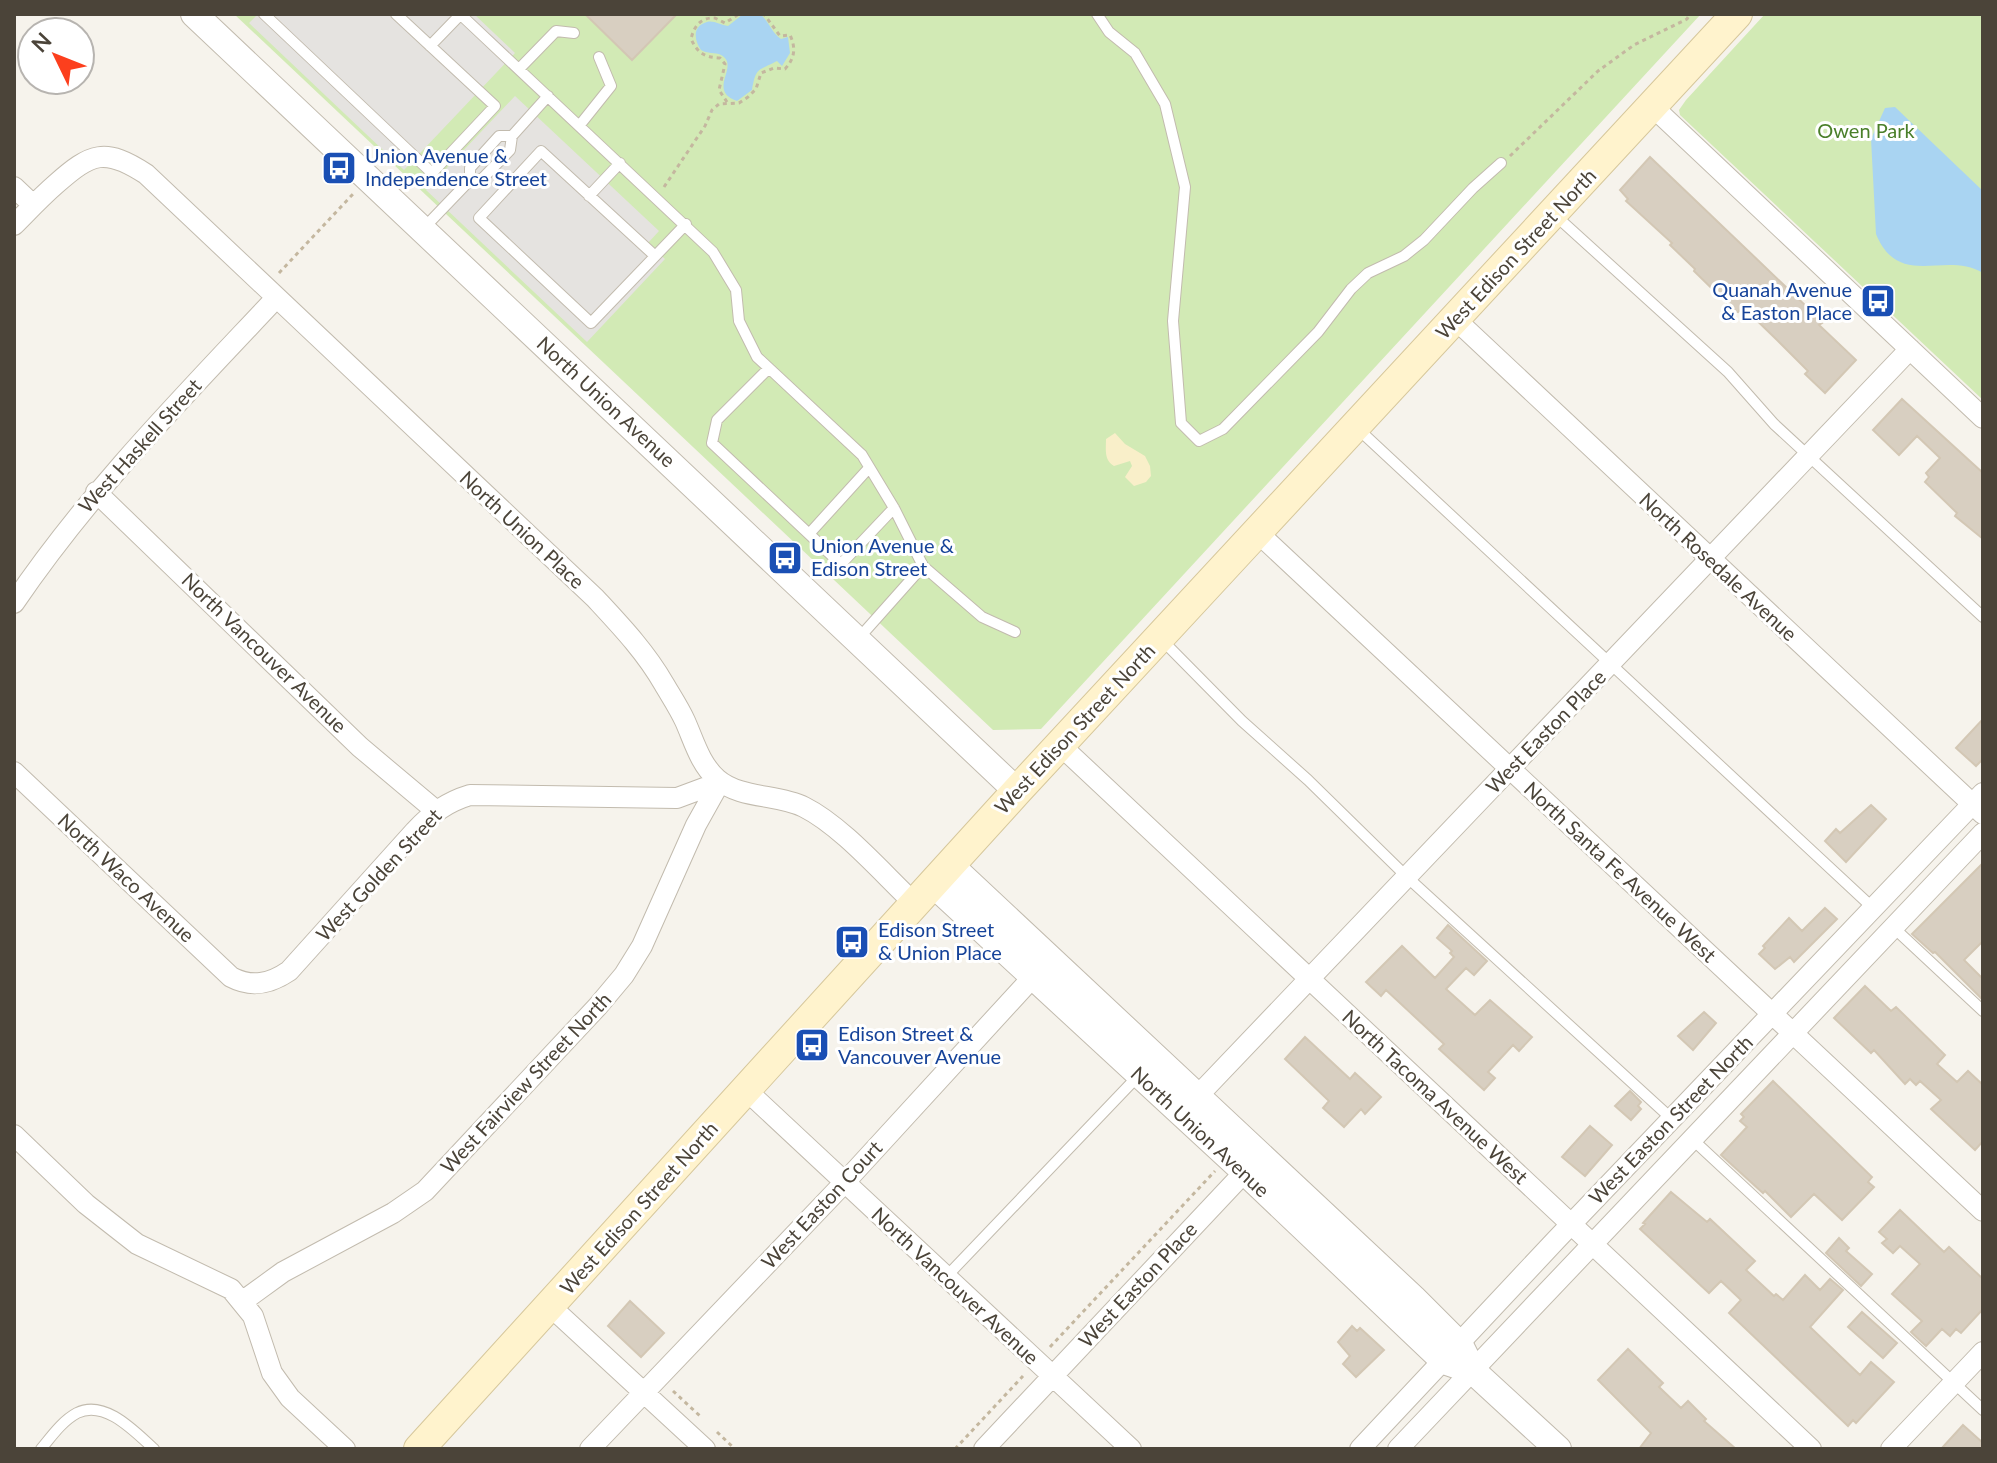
<svg xmlns="http://www.w3.org/2000/svg" width="1997" height="1463" font-family="Lato,sans-serif">
	<rect width="100%" height="100%" fill="#f6f3ec"/>
	<!-- green -->
	<path fill="#d2eab5" d="M234 14H1701L1041 729 993 730Z
		M1765 14H1983V400L1680 115 1679 110 1686 100Z"/>
	<!-- sand -->
	<path fill="#f9efc9" d="M1115 433 1125 444 1145 456 1150 466 1151 476 1146 482 1134 486 1125 477 1132 466 1130 461 1114 466C1104 460 1106 450 1106 439Z"/>
	<!-- parking -->
	<path fill="#e5e3e0" d="M258 14H474L515 53 404 170 249 23Z
		M515 96 659 231 648 243 665 259 587 342 426 190Z"/>
	<!-- water -->
	<path fill="#a9d4f2" d="M760 14C769 21 771 32 781 39L788 37 790 53 782 66 777 61C758 71 756 67 752 90L737 101C706 90 741 66 721 55 715 52 707 54 701 50 694 40 692 26 707 22 713 20 721 25 728 26L742 15Z
		M1895 107 1983 191V273C1945 250 1899 290 1876 234L1871 139 1885 108Z"/>
	<!-- building -->
	<path fill="#d8cfc1" stroke="#d3c7b4" stroke-width="2" d="M585 14H677L632 60Z
		M1650 157 1809 309 1814 305 1824 315 1819 320 1822 323 1819 325 1856 360 1825 393 1805 374 1808 371 1777 340 1743 307 1738 312 1735 311 1694 271 1695 269 1670 245 1672 243 1626 201 1628 199 1620 190Z
		M1902 399 1983 473V539L1955 516 1957 513 1925 482 1929 477 1926 473 1940 458 1917 436 1899 455 1873 430Z
		M1983 719V759L1976 766 1956 748Z
		M1871 805 1886 819 1846 862 1825 841 1836 829 1840 833Z
		M1983 863V941L1964 960 1983 979V1000L1935 952 1933 953 1912 934Z
		M1825 908 1837 919 1794 962 1790 957 1775 969 1759 954 1765 948 1763 946 1789 918 1802 931Z
		M1448 925 1487 961 1474 975 1466 968 1446 989 1475 1015 1490 1000 1532 1037 1519 1051 1513 1045 1488 1072 1495 1078 1484 1090 1439 1049 1444 1044 1386 990 1381 996 1366 982 1402 946 1435 978 1454 957 1450 953 1452 951 1437 938Z
		M1865 986 1891 1011 1896 1007 1945 1055 1937 1064 1957 1082 1968 1071 1983 1085V1141L1975 1150 1931 1109 1941 1100 1920 1081 1916 1085 1910 1079 1905 1084 1874 1050 1871 1053 1834 1018Z
		M1704 1012 1716 1023 1693 1050 1678 1036Z
		M1305 1037 1350 1079 1355 1073 1381 1097 1365 1114 1361 1109 1344 1127 1323 1108 1329 1101 1285 1059Z
		M1773 1081 1872 1177 1868 1182 1874 1187 1842 1220 1814 1194 1791 1217 1765 1191 1763 1193 1721 1155 1747 1127 1740 1121 1744 1117 1741 1114Z
		M1630 1091 1641 1102 1638 1106 1641 1109 1631 1120 1615 1106Z
		M1590 1126 1612 1145 1585 1176 1562 1157Z
		M1671 1192 1707 1222 1710 1219 1755 1261 1746 1270 1774 1296 1776 1294 1783 1300 1805 1275 1820 1290 1830 1279 1843 1290 1810 1327 1860 1375 1871 1362 1894 1382 1856 1423 1853 1420 1848 1426 1729 1313 1741 1300 1721 1281 1709 1293 1640 1229 1645 1224 1643 1223Z
		M1900 1210 1944 1252 1949 1247 1983 1279V1309L1961 1333 1956 1329 1950 1336 1942 1329 1926 1346 1911 1332 1922 1321 1892 1294 1920 1264 1900 1246 1893 1253 1882 1243 1887 1239 1879 1232Z
		M1839 1238 1849 1248 1846 1251 1872 1274 1861 1286 1826 1253Z
		M630 1301 664 1333 641 1357 608 1326Z
		M1862 1312 1897 1343 1883 1358 1848 1327Z
		M1352 1326 1357 1331 1360 1328 1384 1350 1356 1377 1343 1364 1350 1356 1338 1342Z
		M1628 1349 1663 1383 1659 1387 1681 1408 1688 1401 1706 1419 1704 1421 1736 1449H1639L1651 1433 1598 1380Z
		M1963 1425 1983 1443V1449H1941Z"/>
	<g fill="none" stroke-linecap="round" stroke-linejoin="round">
		<!-- service casing -->
		<g stroke="#c2bbae" stroke-width="12">
			<path id="service" d="M264 14 432 173 495 106 396 14
				M460 14 713 252 736 290 739 321 757 357 862 455 894 508 923 566 859 638
				M1097 14 1109 32 1135 53 1165 104 1185 187 1173 321 1181 423 1199 441 1223 429 1318 332 1351 289 1368 273 1404 256 1424 240 1473 188 1501 163
				M430 46 461 14
				M519 69 556 31 574 33
				M579 126 611 86 599 57
				M512 136 548 96
				M589 196 620 163
				M1556 216 1728 372 1774 424 1983 617
				M423 229 470 180V168L499 136H512L510 150 482 179 470 180
				M654 255 541 151 479 218 591 323 686 224
				M769 368 717 420 712 443 809 534
				M1356 427 1873 908
				M868 469 809 534 841 564 894 508
				M923 566 982 617 1015 632
				M1161 639 1242 721 1308 780 1407 877 1673 1120
				M1894 928 1983 1011
				M1691 1138 1983 1410
				M945 1278 1139 1075
				M41 1449C51 1437 62 1421 77 1413 105 1399 135 1432 154 1449"/>
		</g>
		<!-- minor casing -->
		<g stroke="#c2bbae" stroke-width="22">
			<path id="minor" d="M1652 106 1983 418
				M14 187 33 205
				M14 225C28 211 41 197 56 184 91 153 105 147 146 174L595 598C620 625 645 651 664 684 671 696 679 708 685 721 694 741 700 764 717 779 740 799 778 794 804 807 842 826 883 874 915 904
				M1455 319 1983 814
				M96 492 360 747 435 810
				M1257 532 1983 1211
				M14 603C90 491 184 396 276 298
				M1060 745 1811 1449
				M14 772 231 977C252 988 270 984 289 971L415 831C432 813 447 802 470 795L677 798 720 782
				M746 1090 1131 1449
				M1189 1105 1910 349
				M14 1135 86 1204 137 1244 231 1289 253 1316 272 1373 290 1398 345 1449
				M243 1301 283 1272 393 1213 425 1191 598 1006 624 975 642 946 696 825 720 782
				M550 1306 705 1449
				M590 1449 845 1182 1042 967
				M984 1449 1254 1162
				M1360 1449 1556 1240 1983 793
				M1398 1449 1983 833
				M1891 1449 1983 1352"/>
		</g>
		<!-- tertiary casing -->
		<g stroke="#c2bbae" stroke-width="28">
			<path id="tertiary" d="M194 14 1017 791
				M950 865 1413 1298 1460 1345 1473 1371 1558 1449
				M933 884 1245 1172 1444 1361 1473 1371"/>
		</g>
		<!-- secondary casing -->
		<g stroke="#d6c79b" stroke-width="32">
			<path id="secondary" d="M419 1449 1017 791 1737 14"/>
		</g>
		<!-- path -->
		<path stroke="#c4b79f" stroke-width="3" stroke-dasharray="4 4" stroke-linecap="butt" d="M727 102 719 90 725 64 720 58C705 57 698 54 691 39 694 26 701 17 715 18L725 23 739 14
			M1510 156 1598 71 1634 45 1687 19 1690 14
			M664 187 705 126 712 110 719 104 739 103 748 97 756 89 761 73 774 68 785 69C795 58 796 48 790 35L780 36 764 14
			M279 273 353 194
			M1050 1347 1215 1171
			M673 1391 700 1416
			M717 1432 735 1449
			M955 1449 1023 1376"/>
		<!-- service -->
		<use href="#service" stroke="#fff" stroke-width="10"/>
		<!-- minor -->
		<use href="#minor" stroke="#fff" stroke-width="20"/>
		<!-- tertiary -->
		<use href="#tertiary" stroke="#fff" stroke-width="26"/>
		<!-- secondary -->
		<use href="#secondary" stroke="#fff3cd" stroke-width="30"/>
	</g>
	<!-- icons -->
	<defs>
		<g id="bus-square" transform="scale(1.8)"><rect x="-9" y="-9" width="18" height="18" rx="4" fill="#1a4fb4" stroke="#fff"/><path d="M-5-6H5V4H4V6H2V4H-2V6H-4V4H-5ZM-3.5-4V0h7V-4ZM-3.5 1.2v1.5H-2V1.2ZM2 1.2v1.5H3.5V1.2Z" fill="#fff"/></g>
	</defs>
	<g fill-rule="evenodd">
		<use href="#bus-square" x="339" y="168"/>
		<use href="#bus-square" x="1878" y="301"/>
		<use href="#bus-square" x="785" y="558"/>
		<use href="#bus-square" x="852" y="942"/>
		<use href="#bus-square" x="812" y="1045"/>
	</g>
	<g text-anchor="middle" stroke-width="6" stroke-linejoin="round" paint-order="stroke">
		<!-- park labels -->
		<g font-size="20" fill="#4a7f2a" stroke="#fff">
			<text x="1866" y="138">Owen Park</text>
		</g>
		<!-- transit labels -->
		<g font-size="20" fill="#164399" stroke="#fff" text-anchor="start">
			<text x="365" y="163">Union Avenue &amp;<tspan x="365" dy="23">Independence Street</tspan></text>
			<text x="1852" y="297" text-anchor="end">Quanah Avenue<tspan x="1852" dy="23">&amp; Easton Place</tspan></text>
			<text x="811" y="553">Union Avenue &amp;<tspan x="811" dy="23">Edison Street</tspan></text>
			<text x="878" y="937">Edison Street<tspan x="878" dy="23">&amp; Union Place</tspan></text>
			<text x="838" y="1041">Edison Street &amp;<tspan x="838" dy="23">Vancouver Avenue</tspan></text>
		</g>
		<!-- street labels -->
		<g font-size="20" fill="#4b4439" stroke="#fff">
			<text transform="translate(1516 254) rotate(-47)" y="7">West Edison Street North</text>
			<text transform="translate(606 402) rotate(43)" y="7">North Union Avenue</text>
			<text transform="translate(140 446) rotate(-48)" y="7">West Haskell Street</text>
			<text transform="translate(522 530) rotate(43)" y="7">North Union Place</text>
			<text transform="translate(1718 567) rotate(43)" y="7">North Rosedale Avenue</text>
			<text transform="translate(264 653) rotate(44)" y="7">North Vancouver Avenue</text>
			<text transform="translate(1075 729) rotate(-47)" y="7">West Edison Street North</text>
			<text transform="translate(1546 732) rotate(-46)" y="7">West Easton Place</text>
			<text transform="translate(1620 872) rotate(43)" y="7">North Santa Fe Avenue West</text>
			<text transform="translate(379 875) rotate(-47)" y="7">West Golden Street</text>
			<text transform="translate(126 878) rotate(43)" y="7">North Waco Avenue</text>
			<text transform="translate(526 1083) rotate(-47)" y="7">West Fairview Street North</text>
			<text transform="translate(1435 1097) rotate(43)" y="7">North Tacoma Avenue West</text>
			<text transform="translate(1671 1120) rotate(-46)" y="7">West Easton Street North</text>
			<text transform="translate(1200 1132) rotate(43)" y="7">North Union Avenue</text>
			<text transform="translate(822 1205) rotate(-47)" y="7">West Easton Court</text>
			<text transform="translate(639 1208) rotate(-48)" y="7">West Edison Street North</text>
			<text transform="translate(1138 1285) rotate(-47)" y="7">West Easton Place</text>
			<text transform="translate(955 1286) rotate(43)" y="7">North Vancouver Avenue</text>
		</g>
	</g>
	<!-- border -->
	<rect width="1997" height="1463" fill="none" stroke="#4b4439" stroke-width="32"/>
	<!-- north arrow -->
	<g transform="translate(56 56) rotate(313)"><circle r="38" fill="#ffffff" stroke="#b7b4b0" stroke-width="2"/>
	<path d="M0-6L14 30L0 20L-14 30Z" fill="#fc3f1d"/>
	<text y="-12" font-size="22" font-weight="bold" text-anchor="middle" fill="#4b4439">N</text>
	</g>
</svg>
